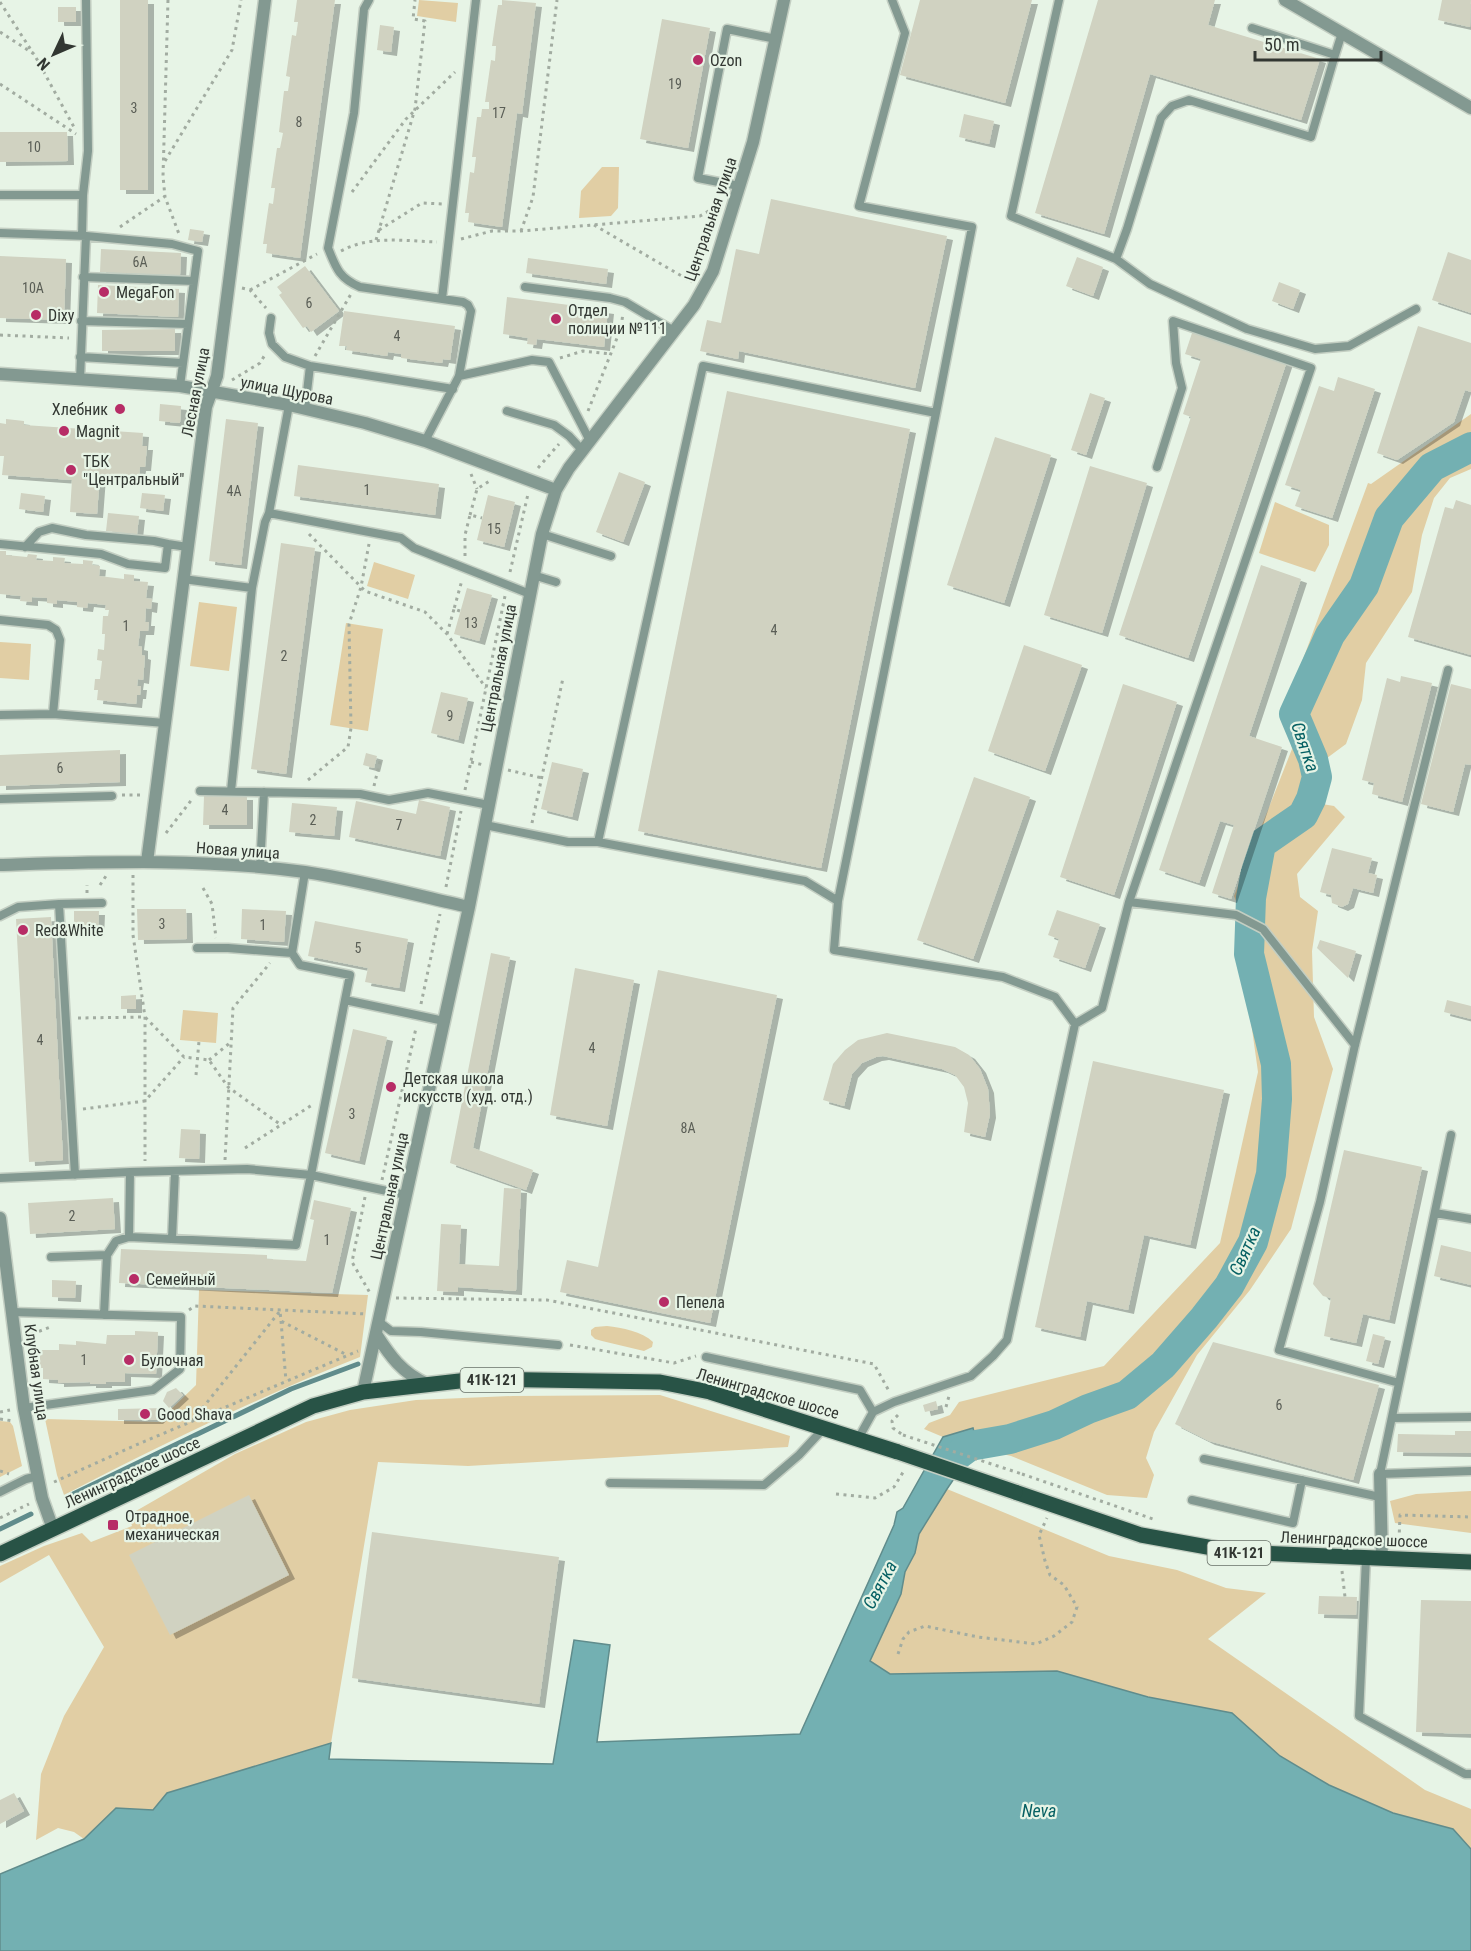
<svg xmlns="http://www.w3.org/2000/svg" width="1471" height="1951" font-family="'Roboto Condensed',sans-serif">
	<defs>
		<filter id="shadow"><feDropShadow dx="6" dy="4" stdDeviation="0" flood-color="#0004"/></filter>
	</defs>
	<rect width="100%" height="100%" fill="#e7f4e6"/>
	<!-- green -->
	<path fill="#e1cea4" d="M419 0 458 3 456 22 417 16Z
		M602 167H619L618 208 611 216 579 218 581 191Z
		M1471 414V469L1450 478 1434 498 1422 535 1412 592 1366 663 1362 700 1346 744 1323 761 1322 804 1334 806 1345 817 1297 874 1300 897 1318 911 1312 951 1314 1017 1333 1069 1291 1229 1250 1290 1197 1355 1154 1432 1146 1458 1154 1475 1147 1498 1107 1495 1011 1456 978 1448 973 1428 943 1437 924 1429 929 1423 950 1415 959 1402 1104 1366 1220 1243 1258 1072 1236 915 1238 906 1234 896 1292 749 1285 708 1368 483 1371 484Z
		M1275 502 1329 525V545L1315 572 1259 553Z
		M374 562 415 575 408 599 367 586Z
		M199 602 237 607 229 671 190 666Z
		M346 623 383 629 368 731 330 725Z
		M0 642 31 644 29 680 0 678Z
		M183 1010 218 1013 216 1043 180 1040Z
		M199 1290 368 1295 360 1357C258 1397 161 1445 64 1495L57 1475 45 1419 158 1422 196 1385Z
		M607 1326C622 1328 642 1331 653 1342L652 1347 644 1351 602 1341 595 1339 591 1335V1330L595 1327Z
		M660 1395 790 1436 788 1447 468 1466 378 1462 331 1743 167 1793 153 1810 116 1808 84 1839 74 1832 58 1828 36 1840 41 1774 64 1716 104 1647 49 1555 0 1583V1566L44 1546 82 1533 91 1542 132 1526 129 1515 235 1454 306 1422 350 1410 416 1400 513 1396Z
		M0 1421 10 1422 13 1426 22 1466 0 1477Z
		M947 1489 1109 1556 1177 1570 1226 1588 1266 1593 1208 1639 1425 1790 1471 1809V1849L1453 1829 1393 1813 1329 1785 1280 1756 1231 1713 1148 1697 1057 1671 890 1674 870 1661 901 1594 905 1572 915 1553 919 1534Z
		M1471 1491V1533L1395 1523 1390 1501 1416 1494Z"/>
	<!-- water -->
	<path fill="#73b0b2" stroke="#608c8c" stroke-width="1.5" d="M973 1428 978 1448 966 1461 947 1489 919 1534 915 1553 905 1572 901 1594 870 1661 890 1674 1057 1671 1148 1697 1232 1713 1280 1756 1329 1785 1393 1813 1453 1829 1471 1849V1951H0V1874L84 1839 116 1808 153 1810 167 1793 331 1743 329 1759 553 1764 574 1640 610 1645 597 1742 800 1734 894 1525 897 1512 903 1508 943 1437Z"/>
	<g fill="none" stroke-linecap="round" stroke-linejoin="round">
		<!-- stream -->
		<path stroke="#608c8c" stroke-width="5" d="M67 1497 291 1389 358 1364
			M0 1529 31 1514"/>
		<!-- river -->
		<path stroke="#73b0b2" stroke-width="30" d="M943 1466 970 1446 1010 1439 1054 1425 1088 1409 1127 1395 1163 1365 1204 1318 1229 1286 1253 1242 1271 1174 1277 1099 1276 1064 1249 954 1251 898 1261 844 1303 815 1311 799 1317 777 1313 759 1294 714 1330 635 1364 586 1389 518 1432 467 1471 447"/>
	</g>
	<!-- building -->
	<path fill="#d0d2c1" filter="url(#shadow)" d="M120 0H148V190H120Z
		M297 0H335L300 258 266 253 267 244H263L269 203 273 204 275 188H271L277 148H280L283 133 279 132 284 91H288L290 77 286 76 292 35 296 36 298 22H294Z
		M502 0 536 3 522 114 517 113 502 227 468 222 469 213H465L470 172 474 173 476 157H472L477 117H481L482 109H489V102H485L491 60 495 61 496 46H492L495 25 498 5H502Z
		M920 0H1032L1005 103 900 75Z
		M1098 0H1215L1208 25 1320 59 1301 120 1150 74 1104 234 1035 213Z
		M1442 0H1471L1470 27 1438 20Z
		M58 7H76V22H58Z
		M662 19 710 28 688 148 640 139Z
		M380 25 394 27 391 52 377 50Z
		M964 114 994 121 989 144 959 137Z
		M0 132H67L68 161 0 162Z
		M771 199 947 236 915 388 739 351 738 359 700 351 707 320 721 323 736 249 759 254Z
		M190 229 204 231 202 242 188 240Z
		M101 249 181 253 180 275 100 272Z
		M1448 252 1471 260V313L1432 300Z
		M0 256 66 259 64 320 0 318Z
		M1077 257 1103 267 1093 296 1066 286Z
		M528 258 608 269 606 284 526 273Z
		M305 266 339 311 311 332 307 326 303 328 279 295 282 293 277 287Z
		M1279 282 1300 290 1293 309 1272 301Z
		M98 285 179 289 178 317 97 313Z
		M507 297 608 310 604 347 537 339 536 345 527 344 528 338 503 334Z
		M344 311 455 326 450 360 443 359 442 363 401 358V354L388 352 387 356 346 350 347 346H339Z
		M1418 326 1471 343V392L1465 390 1454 422 1397 460 1377 453Z
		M175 329V351H102V330Z
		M1193 330 1287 361 1188 658 1119 635 1191 417 1183 414 1201 359 1185 354Z
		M1338 377 1375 389 1332 518 1295 506 1301 490 1285 485 1319 386 1334 391Z
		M727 391 910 429 821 868 638 831Z
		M1090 393 1105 398 1086 455 1071 450Z
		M160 404 181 406 180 423 159 421Z
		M6 419 24 421V425L143 433 142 446H147L145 467H140L139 477 100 474 97 514 70 512 72 480 2 475 4 456H0V423L6 424Z
		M226 419 258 423 241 565 209 561Z
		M995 437 1051 455 1004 603 947 585Z
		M298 465 439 484 435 515 294 496Z
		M1090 466 1147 483 1102 633 1044 615Z
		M619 472 645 482 623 542 596 532Z
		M21 493 45 496 43 512 19 509Z
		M142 493 165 495 163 511 140 508Z
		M488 495 515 502 504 547 477 540Z
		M1456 500 1471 505V655L1408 637 1445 507 1453 509Z
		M108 513 139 516 137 534 106 531Z
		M281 543 315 548 286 774 251 769Z
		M0 551H6V555L27 557 28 554 37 555 36 560 53 561V557L65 558 64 563 83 564V560L93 561 92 565 100 566 99 576 124 579V574L134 575V581L148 582 146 598 152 599 151 609 146 608 145 622H149L148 631H140L138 646 142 647V655L145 656 143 680 138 679 137 686H141L140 695H137L136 704 97 700 98 690H94L95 679H100L102 661 97 660 98 649 104 650 105 634H102L103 616H108L109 610H105L106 605 88 603 87 608 77 607V602L57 600V604L47 603V598L32 597V602L20 601 21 596 0 594Z
		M1261 565 1301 579 1249 736 1282 747 1231 899 1212 893 1234 825 1220 821 1199 883 1159 870Z
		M467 588 492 595 479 641 454 634Z
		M1024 645 1082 665 1045 771 988 751Z
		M1401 676 1432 683 1402 802 1372 794 1374 783 1362 780 1387 678 1400 682Z
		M1123 684 1177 702 1114 895 1060 877Z
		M1451 684 1471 689V765L1465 764 1453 812 1421 804Z
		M441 692 468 698 458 740 431 733Z
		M120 750V782L0 786V755Z
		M366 753 377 756 374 768 363 765Z
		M552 762 583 769 572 817 541 809Z
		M974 777 1030 797 973 959 917 940Z
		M204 796H247V825H203Z
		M419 800 450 807 440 856 349 837 356 801 416 814Z
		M292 803 337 807 334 836 289 832Z
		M1332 848 1372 858 1368 873 1377 875 1373 893 1353 888 1348 904 1342 907 1332 903 1331 895 1320 892Z
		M137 909H186L187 939 138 940Z
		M242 909 286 911 284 942 241 939Z
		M1057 910 1100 924 1085 968 1053 957 1059 939 1048 935Z
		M74 911H99L98 933 74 932Z
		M51 917 63 1160 29 1162 16 919Z
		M315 921 408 939 399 988 365 982 368 968 308 956Z
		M1320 940 1356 951 1348 978 1317 948Z
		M491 953 510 957 473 1148 533 1170 526 1190 450 1163Z
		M575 968 634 980 607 1126 550 1115Z
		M658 970 777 995 710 1323 560 1292 567 1260 598 1267Z
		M136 995V1009H121V996Z
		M1447 1000 1471 1006V1019L1444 1012Z
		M353 1029 387 1037 359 1161 325 1153Z
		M887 1033 955 1047 969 1055 980 1069 988 1089 990 1114 985 1137 964 1132 968 1103 964 1087 955 1075 942 1069 883 1056 876 1057 862 1063 852 1074 844 1106 823 1100 833 1064 845 1050 858 1040Z
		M1093 1061 1224 1090 1190 1245 1144 1235 1128 1310 1087 1301 1080 1337 1035 1327Z
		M181 1129 200 1130 199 1159 179 1158Z
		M1344 1150 1422 1167 1389 1320 1363 1314 1356 1343 1324 1336 1331 1298 1323 1296 1313 1284Z
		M504 1188 521 1189 516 1291 458 1287V1292L437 1291 441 1224 461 1225 459 1264 499 1266Z
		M113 1198 115 1229 30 1234 28 1203Z
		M314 1200 351 1208 332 1293 119 1283 121 1249 267 1255V1259L306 1261 314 1220 310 1219Z
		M1441 1245 1471 1252V1285L1434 1276Z
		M52 1280 76 1281 75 1298 52 1297Z
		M135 1331 158 1332 156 1374 125 1373V1382H106V1384H90V1382L58 1383V1380L43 1379V1368H40V1350H59V1344L76 1345V1341L106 1344 107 1335H135Z
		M1373 1334 1385 1337 1378 1364 1366 1361Z
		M1213 1342 1379 1385 1353 1480 1209 1441 1175 1424Z
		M176 1388 183 1395 169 1408 163 1401 167 1392Z
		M936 1401 938 1409 925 1412 923 1405Z
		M165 1408 167 1411 157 1420H118V1409Z
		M1455 1431H1471V1453L1397 1452 1398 1434 1455 1435Z
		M249 1495 289 1575 170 1635 129 1555Z
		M372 1532 559 1557 539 1704 352 1678Z
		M1319 1596 1357 1597 1356 1615 1318 1614Z
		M1421 1600 1471 1601V1734L1416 1732Z
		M14 1793 24 1811 0 1824V1800Z"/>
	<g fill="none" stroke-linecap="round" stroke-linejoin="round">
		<!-- service casing -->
		<g stroke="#c3cec2" stroke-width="11">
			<path id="service" d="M369 0 364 9 354 113 328 248C336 268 339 278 360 287L463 302 468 305 471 311 459 376 425 441
				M892 0 905 33 859 206 972 227 936 413
				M1059 0 1011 216 1116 259 1150 284 1247 329 1315 349 1349 346 1416 309
				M1335 55 1342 33
				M739 186 698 178 727 29 776 39
				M0 195H83
				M0 233 86 236 80 380
				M82 236 83 195 88 151 86 0
				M86 236 172 244 198 251 180 386
				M1116 259 1127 229 1161 118 1172 106 1189 100 1311 137 1335 55 1252 28
				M83 277 194 281
				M525 287 610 298 625 302 674 331
				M442 299 476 0
				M271 318 269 333 272 344 285 357 310 366 453 389
				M81 321 188 324
				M80 357 183 363
				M459 376 532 360 549 362 590 441
				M305 409 310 366
				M507 411 554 425 569 436 582 450
				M269 513 401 538 414 548 530 594
				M542 534 611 556
				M0 544 101 554 128 564 165 568 168 544 187 547
				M25 547 39 532 52 528 86 535 154 541 168 544
				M533 575 556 582
				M183 579 252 588
				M0 620 48 625 56 630 60 640 53 714
				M0 715 53 714 165 723
				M200 791 360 794 389 800 428 793 489 805
				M231 791 252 588 265 522 269 513 289 405
				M0 799 112 796
				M485 825 568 842H598L805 881 838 901 834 950 1003 977 1055 997 1075 1024 1007 1340 993 1356 971 1376 894 1402 873 1412 858 1439
				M598 842 703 366 936 413 838 901
				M260 868 264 792
				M305 872 292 953 300 965 350 975 345 1000
				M1129 902 1311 368 1173 321 1176 363 1182 388 1157 467
				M0 916 18 907 59 904
				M197 948H228L292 953
				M1075 1024 1102 1008 1129 902 1236 915 1263 929 1355 1045
				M1451 1135 1380 1474 1471 1471
				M130 1172 247 1169 311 1175 345 1000 444 1021
				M75 1175 59 904 102 903
				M0 1178 130 1172 129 1237
				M1435 1213 1471 1219
				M172 1239 175 1171
				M51 1257 107 1255
				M12 1312 181 1317 180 1369 153 1390 24 1408
				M104 1315 107 1255 116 1241 129 1237 296 1245 311 1175 406 1195
				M378 1321 391 1331 421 1332 558 1345
				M706 1357 860 1390 873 1412
				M1399 1383 1279 1350 1320 1202 1355 1045 1448 670
				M1392 1418 1471 1417
				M1204 1459 1380 1497
				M610 1483 764 1485 799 1455 824 1428
				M0 1492 26 1479 38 1476
				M1192 1500 1293 1523 1302 1480
				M1366 1558 1359 1716 1465 1774H1471"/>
		</g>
		<!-- minor casing -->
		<g stroke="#c3cec2" stroke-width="15">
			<path id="minor" d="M1285 0 1471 108
				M0 374 180 386 289 405 365 423 425 441 556 490
				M147 862 206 407 217 376 265 0
				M0 865C102 862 204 858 305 872 360 880 415 895 469 907
				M0 1218 24 1408 42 1498 53 1529
				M376 1334C390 1356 402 1373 427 1384
				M363 1392 469 907 542 534 556 490 569 468 694 305 713 271 753 142 784 0
				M1380 1474 1382 1559"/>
		</g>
		<!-- primary casing -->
		<g stroke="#c3cec2" stroke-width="18">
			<path id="primary" d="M1015 1492 1141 1535 1235 1552 1471 1562
				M0 1554 313 1406 363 1392 477 1379 660 1382 710 1392 898 1452"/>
		</g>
		<!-- path -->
		<path stroke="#a2aca1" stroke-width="3" stroke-dasharray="3 4.5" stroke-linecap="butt" d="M168 0 163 176 165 197 179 234
			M0 2 33 53
			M0 32 34 54 75 129
			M0 84 76 134
			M165 161 232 50 241 0
			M352 192 406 119 455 72
			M594 225 692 282
			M120 227 164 197
			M379 230 422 203 442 204
			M521 231 533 197 557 0
			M461 239 492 231H521L700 216 714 208H718
			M376 240 415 109 425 21 413 19 415 0
			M341 251C370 235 404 241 437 242
			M242 288 250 290 266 308
			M250 290 317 254
			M0 335 69 338
			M315 356 351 294
			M560 358 583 351 611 354
			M232 380 260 363 266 353
			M588 411 621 328 623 313
			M538 468 559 444
			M471 474 477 489
			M470 515 477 489 491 480
			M309 534 365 591 425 612 447 634 486 688
			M465 556V535L470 515 482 518
			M510 572 528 494
			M460 611 454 609 462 580
			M447 634 454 609
			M471 762 484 765
			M508 770 542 778
			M308 780 348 747 351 728 349 624 361 587 369 544
			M374 786 380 761
			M465 790 505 596
			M122 795H142
			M532 823 563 678
			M166 833 193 798
			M133 875V935L145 1017V1161
			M100 885 106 876
			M446 887 461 811
			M203 888 212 904 216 938
			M87 893V885
			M421 1004 440 914
			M78 1018 145 1017 184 1057 209 1060 228 1087 281 1125
			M209 1060 231 1042
			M196 1075 199 1041
			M83 1109 145 1101 184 1057
			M245 1148 312 1105
			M225 1160 233 1008 270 963
			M382 1180 416 1028
			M365 1197 352 1262 370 1293
			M396 1298 547 1300 874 1364 889 1391
			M189 1310 195 1306 367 1314
			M281 1321 286 1381
			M32 1334 53 1326
			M570 1345 674 1363 696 1356
			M946 1407 949 1396
			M0 1412 10 1410
			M898 1415 892 1421 893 1428 903 1435
			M0 1419 13 1421
			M193 1420 280 1311 281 1321 347 1355
			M0 1471 9 1474
			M1022 1474 1156 1520
			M54 1482 136 1445 358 1351
			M836 1494 875 1498 894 1487 905 1469
			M0 1518 29 1504
			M1399 1540 1400 1515 1471 1517
			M1342 1571 1345 1597
			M898 1654 903 1639 909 1632 925 1626 978 1637 1036 1644 1054 1636 1072 1622 1077 1607 1064 1585 1050 1575 1045 1561 1039 1535 1047 1518"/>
		<!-- service -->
		<use href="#service" stroke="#839991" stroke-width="8"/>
		<!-- minor -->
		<use href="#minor" stroke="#839991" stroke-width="12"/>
		<!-- primary -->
		<use href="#primary" stroke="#285346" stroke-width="15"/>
		<!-- primary-bridge casing -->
		<g stroke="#c3cec2" stroke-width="18" stroke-linecap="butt">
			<path id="primary-bridge" d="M898 1452 1015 1492"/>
		</g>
		<!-- path-bridge -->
		<path stroke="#a2aca1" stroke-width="3" stroke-dasharray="3 4.5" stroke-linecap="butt" d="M903 1435 1022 1474"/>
		<!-- primary-bridge -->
		<use href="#primary-bridge" stroke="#285346" stroke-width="15"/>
	</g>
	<!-- markers -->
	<g fill="#b72c66" stroke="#e7f4e6" stroke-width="2">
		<circle cx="698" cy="60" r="6"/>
		<circle cx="104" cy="292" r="6"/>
		<circle cx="36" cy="315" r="6"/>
		<circle cx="556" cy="319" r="6"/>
		<circle cx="120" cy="409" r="6"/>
		<circle cx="64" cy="431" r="6"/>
		<circle cx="71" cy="470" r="6"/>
		<circle cx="23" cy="930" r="6"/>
		<circle cx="391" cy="1087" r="6"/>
		<circle cx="134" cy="1279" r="6"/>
		<circle cx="664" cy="1302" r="6"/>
		<circle cx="129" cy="1360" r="6"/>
		<circle cx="145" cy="1414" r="6"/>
		<rect x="107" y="1519" width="12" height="12" rx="3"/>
	</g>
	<g text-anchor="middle" stroke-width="4.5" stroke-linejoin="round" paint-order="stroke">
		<!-- number labels -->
		<g font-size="14" fill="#5a5e56">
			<text x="675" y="89">19</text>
			<text x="134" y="113">3</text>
			<text x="499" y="118">17</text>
			<text x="299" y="127">8</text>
			<text x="34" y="152">10</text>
			<text x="140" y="267">6А</text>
			<text x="33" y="293">10А</text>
			<text x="309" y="308">6</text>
			<text x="397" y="341">4</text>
			<text x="367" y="495">1</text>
			<text x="234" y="496">4А</text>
			<text x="494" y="534">15</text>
			<text x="471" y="628">13</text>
			<text x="126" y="631">1</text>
			<text x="774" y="635">4</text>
			<text x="284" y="661">2</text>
			<text x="450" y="721">9</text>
			<text x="60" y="773">6</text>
			<text x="225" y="815">4</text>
			<text x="313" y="825">2</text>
			<text x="399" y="830">7</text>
			<text x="162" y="929">3</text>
			<text x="263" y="930">1</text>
			<text x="358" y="953">5</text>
			<text x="40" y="1045">4</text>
			<text x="592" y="1053">4</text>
			<text x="352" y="1119">3</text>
			<text x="688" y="1133">8А</text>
			<text x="72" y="1221">2</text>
			<text x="327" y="1245">1</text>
			<text x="84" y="1365">1</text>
			<text x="1279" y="1410">6</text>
		</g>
		<!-- shield labels -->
		<g fill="#e7f4e6" stroke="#687068" stroke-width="1.5">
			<rect x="460.5" y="1368" width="63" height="24" rx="4.5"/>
			<rect x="1207.5" y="1541" width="63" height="24" rx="4.5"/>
		</g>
		<g font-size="15" font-weight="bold" fill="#323732">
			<text x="492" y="1385">41К-121</text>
			<text x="1239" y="1558">41К-121</text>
		</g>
		<!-- poi labels -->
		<g font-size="16" fill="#323732" stroke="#e7f4e6" text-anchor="start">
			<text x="710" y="66">Ozon</text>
			<text x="116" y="298">MegaFon</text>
			<text x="568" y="316">Отдел<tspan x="568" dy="18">полиции №111</tspan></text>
			<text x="48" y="321">Dixy</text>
			<text x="108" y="415" text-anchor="end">Хлебник</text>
			<text x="76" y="437">Magnit</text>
			<text x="83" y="467">ТБК<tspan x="83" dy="18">"Центральный"</tspan></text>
			<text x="35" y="936">Red&amp;White</text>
			<text x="403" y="1084">Детская школа<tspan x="403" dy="18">искусств (худ. отд.)</tspan></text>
			<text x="146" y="1285">Семейный</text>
			<text x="676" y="1308">Пепела</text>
			<text x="141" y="1366">Булочная</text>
			<text x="157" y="1420">Good Shava</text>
			<text x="125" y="1522">Отрадное,<tspan x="125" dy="18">механическая</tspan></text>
		</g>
		<!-- street labels -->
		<g font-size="16" fill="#323732" stroke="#e7f4e6">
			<text transform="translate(710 219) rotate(-71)" y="6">Центральная улица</text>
			<text transform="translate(287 390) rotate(11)" y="6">улица Щурова</text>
			<text transform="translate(195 392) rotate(-79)" y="6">Лесная улица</text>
			<text transform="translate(498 668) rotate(-79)" y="6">Центральная улица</text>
			<text transform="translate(238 850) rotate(4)" y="6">Новая улица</text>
			<text transform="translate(389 1196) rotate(-78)" y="6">Центральная улица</text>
			<text transform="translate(37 1372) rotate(82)" y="6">Клубная улица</text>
			<text transform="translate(768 1393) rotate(16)" y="6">Ленинградское шоссе</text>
			<text transform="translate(132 1472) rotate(-25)" y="6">Ленинградское шоссе</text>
			<text transform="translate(1354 1539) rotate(2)" y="6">Ленинградское шоссе</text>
		</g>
		<!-- water labels -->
		<g font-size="18" font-style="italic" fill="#066063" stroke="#e7f4e6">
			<text transform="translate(1305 747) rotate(71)" y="6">Святка</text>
			<text transform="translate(1245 1251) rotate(-66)" y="6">Святка</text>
			<text transform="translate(880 1585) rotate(-62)" y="6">Святка</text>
			<text x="1039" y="1817">Neva</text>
		</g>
	</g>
	<!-- north arrow -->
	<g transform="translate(54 54) rotate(226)" stroke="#e7f4e6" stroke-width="4.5" paint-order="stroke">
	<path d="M0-4.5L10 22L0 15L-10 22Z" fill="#323732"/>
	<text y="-9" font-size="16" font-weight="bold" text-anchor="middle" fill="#323732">N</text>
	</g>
	<!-- scale -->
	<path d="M1255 51v9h126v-9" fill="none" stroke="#323732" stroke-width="3"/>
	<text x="1264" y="51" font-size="18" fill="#323732" stroke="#e7f4e6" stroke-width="4.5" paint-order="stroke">50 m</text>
</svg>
